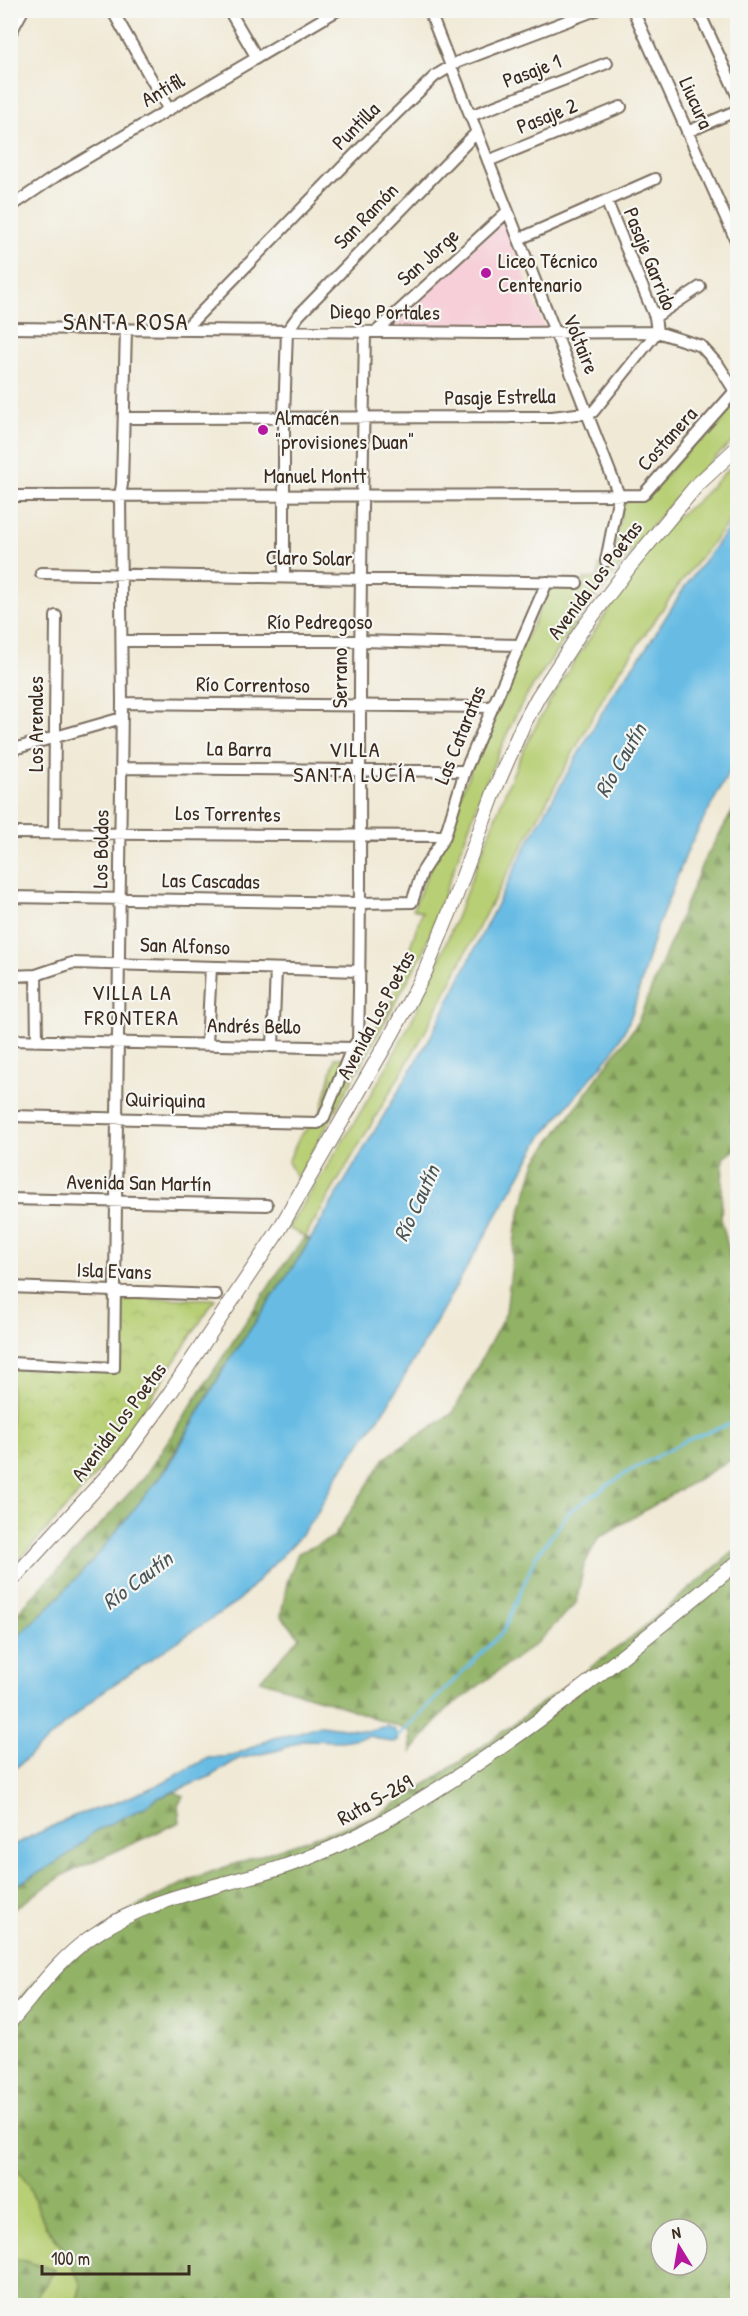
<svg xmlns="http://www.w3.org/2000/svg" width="748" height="2316" font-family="'Patrick Hand',sans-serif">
	<defs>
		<pattern id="forest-firs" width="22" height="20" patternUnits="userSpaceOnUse" patternTransform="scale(1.5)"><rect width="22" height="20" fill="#92b266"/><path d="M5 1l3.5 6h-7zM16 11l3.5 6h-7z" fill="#789153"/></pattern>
		<pattern id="park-crowns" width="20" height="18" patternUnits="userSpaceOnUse" patternTransform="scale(1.5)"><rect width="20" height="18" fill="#b8cf74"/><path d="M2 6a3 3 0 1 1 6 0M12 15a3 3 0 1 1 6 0" fill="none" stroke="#9fb264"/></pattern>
	</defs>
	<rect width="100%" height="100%" fill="#f6f6f2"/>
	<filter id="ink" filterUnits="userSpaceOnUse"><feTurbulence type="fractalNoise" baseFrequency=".0167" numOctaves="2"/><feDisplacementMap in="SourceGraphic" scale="12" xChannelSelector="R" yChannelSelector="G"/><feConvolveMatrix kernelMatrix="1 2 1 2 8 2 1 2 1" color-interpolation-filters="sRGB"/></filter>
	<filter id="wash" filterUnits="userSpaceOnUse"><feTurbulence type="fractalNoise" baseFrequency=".008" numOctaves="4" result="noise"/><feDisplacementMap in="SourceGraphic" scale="24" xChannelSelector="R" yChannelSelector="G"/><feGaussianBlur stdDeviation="1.35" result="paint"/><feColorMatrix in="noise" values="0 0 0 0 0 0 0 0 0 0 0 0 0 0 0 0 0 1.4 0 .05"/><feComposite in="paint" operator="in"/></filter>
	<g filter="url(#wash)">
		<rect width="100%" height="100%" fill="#f0e9d5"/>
		<!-- built -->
		<path fill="#f6cfd8" d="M503 219 545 329 392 327Z"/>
		<!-- green -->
		<path fill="#b8cf74" stroke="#7a7c49" stroke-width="1.5" d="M737 393V438L697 474 655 522 576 622 527 695 515 716 484 786 423 953 297 1179 288 1162 300 1136 320 1116 335 1058C351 1058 358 1056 363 1039L367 1041 390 1006 422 912 413 909 522 646 552 585 584 586V579L598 578 599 566 610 568 623 504 631 499 647 497Z
			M737 461V511L679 585 610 685 486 913 423 1036 305 1237 288 1228C334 1155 384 1079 421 1001 454 930 479 856 509 783 532 726 564 676 598 626 621 591 642 553 671 522 678 515 688 509 696 502 710 489 723 473 737 461Z
			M10 2161 28 2184 45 2225 67 2254 81 2285 76 2305H31L55 2270 11 2257Z"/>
		<!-- forest -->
		<path fill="url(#forest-firs)" stroke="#666e42" stroke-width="1.5" fill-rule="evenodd" d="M737 804 738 1148 723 1158 721 1219 731 1258 737 1260V1456L598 1538 584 1565 576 1603 539 1641 446 1710 411 1752 410 1731 339 1705 260 1680 300 1637 281 1616 287 1583 298 1553 333 1538 385 1458 453 1413 506 1313 516 1228 536 1161 637 1024 703 862Z
			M305 1237 310 1239 301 1255 226 1365 156 1484 95 1558 57 1599 11 1643V1619L64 1564 145 1476 279 1271Z
			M737 1549V2305H76L81 2285 67 2254 45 2225 28 2184 11 2161V2009L38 1979 129 1911 196 1877 377 1816 475 1752 632 1637ZM661 2229H697V2265H661Z
			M175 1792 184 1796 178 1805 180 1822 65 1874 11 1911V1888L33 1876 92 1832 143 1808 158 1798Z
			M11 2257 55 2270 31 2305H11Z"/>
		<!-- park -->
		<path fill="url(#park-crowns)" stroke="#7a7c49" stroke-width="1.5" d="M116 1298 215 1299 115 1453 11 1569V1368L117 1371Z"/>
		<!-- water -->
		<path fill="#67bce4" stroke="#517381" stroke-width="1.5" d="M737 517V757L689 847 655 933 633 1011 627 1026 612 1053 543 1135 389 1403 337 1476 315 1517 293 1544 239 1600 98 1695 11 1772V1643L57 1599 95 1558 167 1468 226 1365 301 1255 431 1036 526 846 613 693 647 647 684 588Z
			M320 1725 366 1731 387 1726 396 1731 398 1741 391 1742 370 1736 342 1741 304 1740 279 1750 238 1759 209 1777 158 1798 143 1808 93 1832 72 1852 46 1869 11 1888V1846L74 1816 118 1802 158 1785 208 1758 232 1756 273 1738 294 1734Z"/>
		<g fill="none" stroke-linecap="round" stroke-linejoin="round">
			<!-- stream -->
			<path stroke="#67bce4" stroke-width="3" d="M395 1736H398L503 1632 536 1556 570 1511 626 1473 687 1440 738 1421"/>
		</g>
	</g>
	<g filter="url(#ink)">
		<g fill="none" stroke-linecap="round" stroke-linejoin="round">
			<!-- minor casing -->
			<g stroke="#7a6d5e" stroke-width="14">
				<path id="minor" d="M112 10 169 110
					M229 10 257 58
					M429 10 619 495 606 561
					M633 10 738 245
					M698 10 738 97
					M10 34 23 10
					M470 116 607 63
					M687 132 738 110
					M488 161 621 107
					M10 207 56 176 338 10
					M519 239 655 179
					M655 317 700 287
					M10 328 488 333 657 332 701 346 719 366 738 396
					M184 330 367 142 435 76 458 62 596 10
					M376 332 508 211
					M124 418 552 417 593 412 657 332 655 317 606 200
					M10 496 643 495 735 391
					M41 573 577 583
					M284 577V417L287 331 299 315 477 132
					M122 641H360L518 645
					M122 703 492 707
					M10 750 122 718
					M121 768 465 771
					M10 833 445 836
					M54 833 56 616
					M10 897 360 903 412 902 422 872 445 836 465 771 547 582
					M36 975 37 1040
					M10 976 36 975 72 963 360 971
					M10 1040 352 1048
					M207 1044 211 967
					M273 1046 276 969
					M10 1116 318 1123 324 1117 352 1048 358 1040C361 928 360 816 360 704 360 580 363 456 365 332
					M10 1199 267 1205
					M10 1287 216 1295
					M10 1363 114 1368 122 703 120 496 122 484 126 329"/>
			</g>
			<!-- major casing -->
			<g stroke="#7a6d5e" stroke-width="16">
				<path id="major" d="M10 1582 119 1463 170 1393 279 1230 393 1032 425 972 451 909 496 787 522 727 538 697 581 631 630 566 696 486 738 447
					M10 2022C36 1992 58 1960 91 1937 146 1898 214 1888 277 1869 315 1857 354 1839 388 1819 514 1747 627 1654 738 1562"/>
			</g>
			<!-- minor -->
			<use href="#minor" stroke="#fff" stroke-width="10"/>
			<!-- major -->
			<use href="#major" stroke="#fff" stroke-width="14"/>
		</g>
	</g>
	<!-- markers -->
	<g fill="#b5179e" stroke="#f6f6f2" stroke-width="2">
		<circle cx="486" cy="273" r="6"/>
		<circle cx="263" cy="430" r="6"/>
	</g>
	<g text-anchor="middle" stroke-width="4.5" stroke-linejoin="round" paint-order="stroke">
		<!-- street labels -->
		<g font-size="21" fill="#3b2a1e" stroke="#f6f6f2">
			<text transform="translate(532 71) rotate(-21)" y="7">Pasaje 1</text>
			<text transform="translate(163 90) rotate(-30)" y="7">Antifil</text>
			<text transform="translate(696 103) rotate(66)" y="7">Liucura</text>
			<text transform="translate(547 116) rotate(-22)" y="7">Pasaje 2</text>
			<text transform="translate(356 126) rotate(-45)" y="7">Puntilla</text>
			<text transform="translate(366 216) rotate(-46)" y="7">San Ramón</text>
			<text transform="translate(428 257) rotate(-42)" y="7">San Jorge</text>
			<text transform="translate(650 259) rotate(68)" y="7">Pasaje Garrido</text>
			<text transform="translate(385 312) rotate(1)" y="7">Diego Portales</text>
			<text transform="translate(581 344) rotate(68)" y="7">Voltaire</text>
			<text transform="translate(500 397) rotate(-1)" y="7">Pasaje Estrella</text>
			<text transform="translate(667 439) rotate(-48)" y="7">Costanera</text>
			<text x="315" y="483">Manuel Montt</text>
			<text transform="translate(309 558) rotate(1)" y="7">Claro Solar</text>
			<text transform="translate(595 580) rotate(-53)" y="7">Avenida Los Poetas</text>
			<text x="320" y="629">Río Pedregoso</text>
			<text transform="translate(340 678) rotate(-90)" y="7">Serrano</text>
			<text transform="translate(253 685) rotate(1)" y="7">Río Correntoso</text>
			<text transform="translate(36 724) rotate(-90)" y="7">Los Arenales</text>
			<text transform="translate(460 735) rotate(-68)" y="7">Las Cataratas</text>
			<text transform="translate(239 749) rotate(1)" y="7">La Barra</text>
			<text transform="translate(228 814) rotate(1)" y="7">Los Torrentes</text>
			<text transform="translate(101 849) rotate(-89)" y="7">Los Boldos</text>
			<text transform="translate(211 881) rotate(1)" y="7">Las Cascadas</text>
			<text transform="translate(185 946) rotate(2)" y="7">San Alfonso</text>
			<text transform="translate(376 1015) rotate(-62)" y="7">Avenida Los Poetas</text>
			<text transform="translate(254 1026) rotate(1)" y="7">Andrés Bello</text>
			<text transform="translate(165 1100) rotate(1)" y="7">Quiriquina</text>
			<text transform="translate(139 1183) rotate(1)" y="7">Avenida San Martín</text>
			<text transform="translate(114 1271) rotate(2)" y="7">Isla Evans</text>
			<text transform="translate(119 1422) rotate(-53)" y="7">Avenida Los Poetas</text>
			<text transform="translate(375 1800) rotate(-29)" y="7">Ruta S-269</text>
		</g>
		<!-- poi labels -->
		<g font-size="21" fill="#3b2a1e" stroke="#f6f6f2" text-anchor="start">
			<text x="498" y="268">Liceo Técnico<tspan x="498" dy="24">Centenario</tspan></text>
			<text x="275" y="425">Almacén<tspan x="275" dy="24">"provisiones Duan"</tspan></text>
		</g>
		<!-- neighbourhood labels -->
		<g font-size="22" letter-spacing="1.5" fill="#3b2a1e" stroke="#f6f6f2">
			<text x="355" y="757">VILLA<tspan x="355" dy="25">SANTA LUCÍA</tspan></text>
			<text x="132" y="1000">VILLA LA<tspan x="132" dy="25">FRONTERA</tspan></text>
		</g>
		<!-- water labels -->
		<g font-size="22" font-style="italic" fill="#485659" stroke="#f6f6f2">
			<text transform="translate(620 760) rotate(-60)" y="8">Río Cautín</text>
			<text transform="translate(416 1203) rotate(-65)" y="8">Río Cautín</text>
			<text transform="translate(137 1580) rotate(-37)" y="8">Río Cautín</text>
		</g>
		<!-- quarter labels -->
		<g font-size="24" letter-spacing="1.5" fill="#3b2a1e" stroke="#f6f6f2">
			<text x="126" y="330">SANTA ROSA</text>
		</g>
	</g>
	<!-- margin -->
	<rect width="748" height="2316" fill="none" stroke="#f6f6f2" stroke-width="36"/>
	<!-- north arrow -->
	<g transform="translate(679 2247) rotate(349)"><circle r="28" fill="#f6f6f2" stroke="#aba49d" stroke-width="1.5"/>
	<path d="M0-4.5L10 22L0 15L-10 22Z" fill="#b5179e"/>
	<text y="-9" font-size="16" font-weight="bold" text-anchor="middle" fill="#3b2a1e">N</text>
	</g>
	<!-- scale -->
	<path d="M42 2265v9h147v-9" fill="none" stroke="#3b2a1e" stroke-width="3"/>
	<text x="51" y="2265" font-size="18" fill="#3b2a1e" stroke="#f6f6f2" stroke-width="4.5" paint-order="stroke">100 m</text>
</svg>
